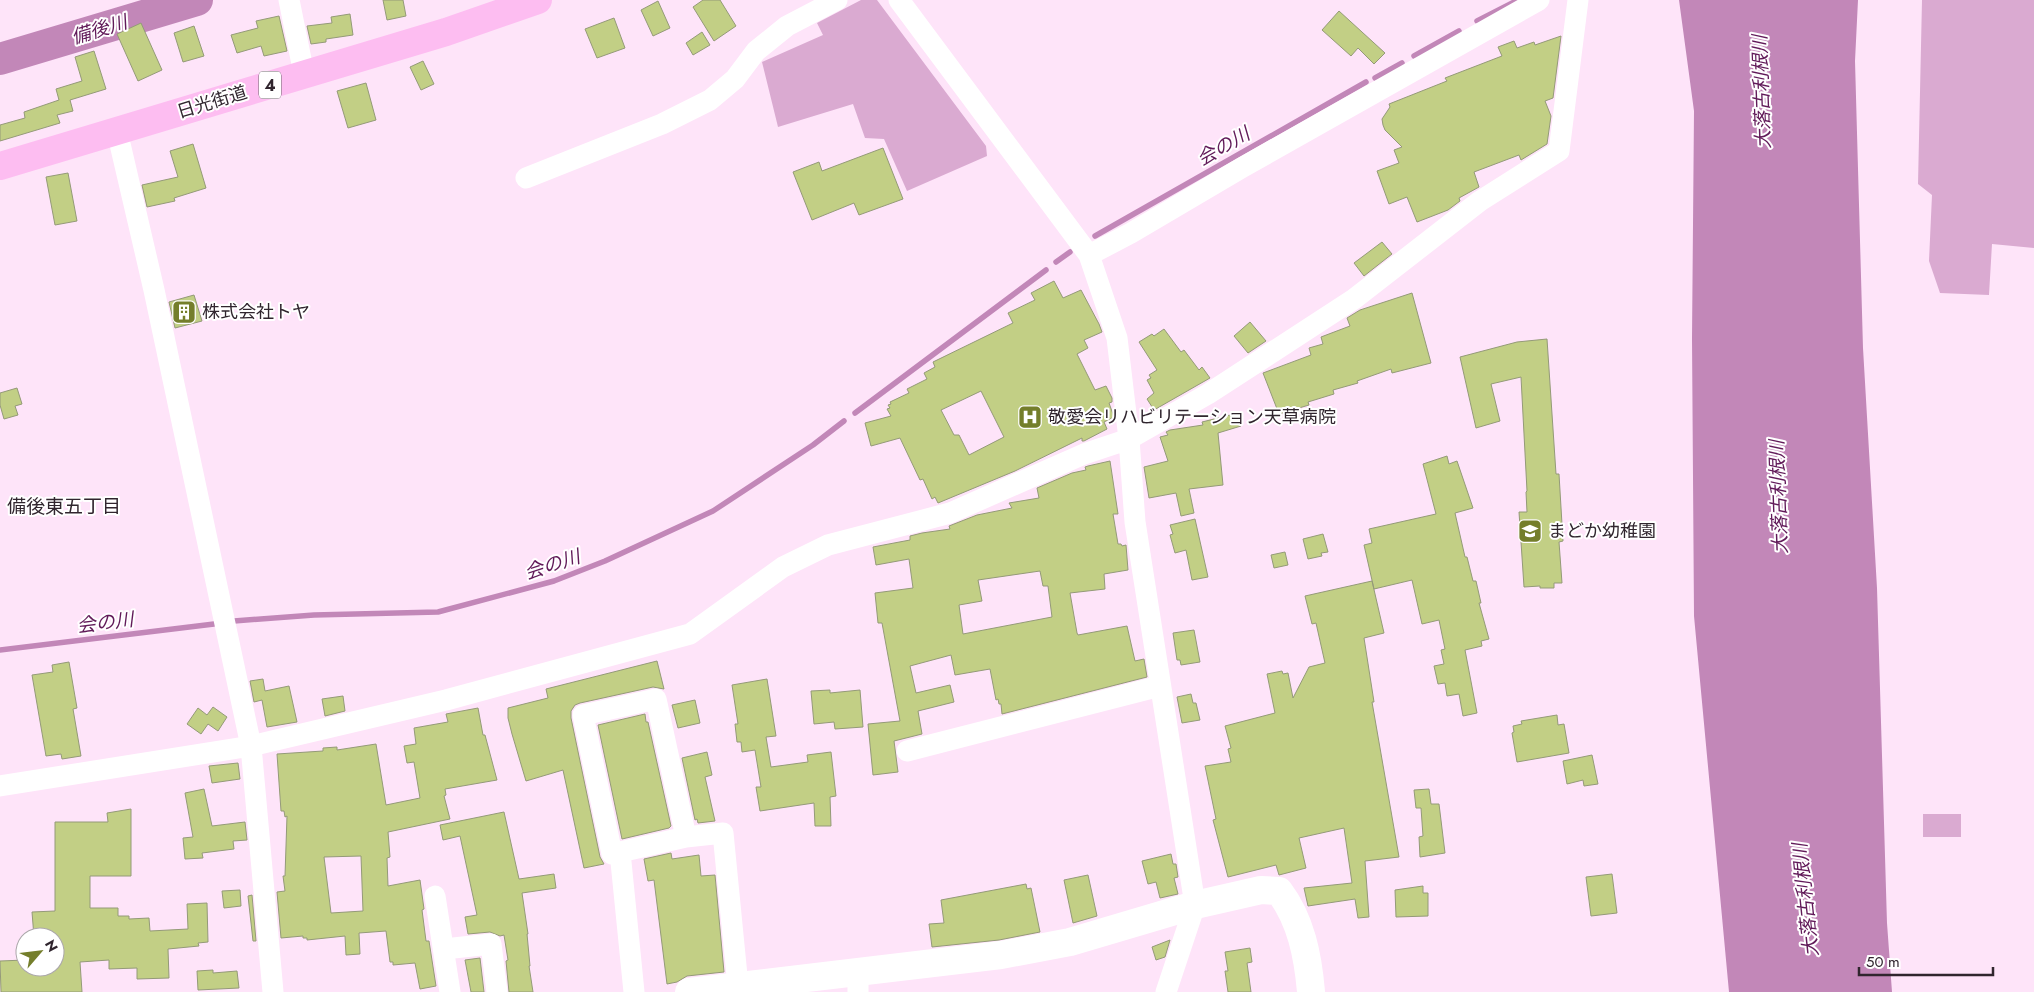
<svg xmlns="http://www.w3.org/2000/svg" width="2034" height="992" font-family="Jost,'Noto Sans JP',sans-serif">
	<rect width="100%" height="100%" fill="#fee4f9"/>
	<!-- green -->
	<path fill="#daaad1" d="M861 0H877L986 146 987 156 907 191 884 139 865 138 853 104 778 127 762 62 823 35 817 23Z
		M1922 0H2034V248L1992 244 1989 295 1940 293 1929 261 1932 195 1918 184Z
		M1923 814H1961V837H1923Z"/>
	<!-- water -->
	<path fill="#c287b8" d="M1679 0H1858L1855 61 1863 348 1877 588 1887 923 1892 992H1729L1694 616 1692 339 1694 111Z"/>
	<g fill="none" stroke-linecap="round" stroke-linejoin="round">
		<!-- stream -->
		<path stroke="#c287b8" stroke-width="5.5" d="M1477 21 1518 0
			M1414 56 1459 31
			M1375 78 1402 63
			M1095 236 1366 82
			M1056 262 1070 252
			M855 413 1046 270
			M234 621 314 615 438 612 554 581 605 561 713 511 813 445 844 421
			M0 650 214 624"/>
		<!-- river -->
		<path stroke="#c287b8" stroke-width="32" d="M0 59 197 0"/>
	</g>
	<!-- building -->
	<path fill="#c2cf85" stroke="#949a78" fill-rule="evenodd" d="M383 0H403L406 16 387 20Z
		M703 0H720L736 26 714 41 693 7Z
		M658 1 670 28 653 36 641 10Z
		M1339 11 1385 53 1374 64 1358 48 1351 56 1322 30Z
		M350 14 353 35 326 39V42L311 44 307 26 332 23 331 17Z
		M279 16 287 51 264 56 261 46 237 53 231 35 258 28 256 21Z
		M614 18 625 48 597 58 585 29Z
		M141 23 162 70 138 81 117 34Z
		M194 26 204 56 183 62 174 33Z
		M702 32 710 45 693 55 686 43Z
		M1561 36 1553 98 1545 101 1551 116 1547 144 1521 160 1519 155 1474 172 1479 187 1459 198 1460 201 1448 210 1417 222 1407 197 1389 204 1377 171 1399 163 1394 150 1402 147 1385 130 1383 125 1382 119 1390 107 1389 104 1447 81 1445 78 1502 56 1498 47 1514 41 1517 48 1534 42 1535 45Z
		M94 51 106 89 70 100 73 111 57 115 60 123 0 141V125L25 118 24 112 59 100 56 89 82 81 75 57Z
		M423 61 434 84 421 90 410 67Z
		M366 83 376 120 348 128 337 91Z
		M193 144 206 188 174 198 175 201 147 207 142 185 178 177 170 151Z
		M883 148 903 199 859 215 854 203 812 220 793 172 819 162 822 171Z
		M68 173 77 221 55 225 46 177Z
		M1382 242 1392 254 1364 276 1354 263Z
		M1054 281 1063 298 1081 290 1099 324 1102 332 1084 340 1088 348 1077 354 1095 390 1106 386 1112 398V402L1109 403 1114 417 1104 422 1107 429 1084 441H1082V438L1015 471 938 503 935 497 932 499 923 479 920 480 900 438 871 446 865 423 891 416 887 409 890 408 888 405 891 404 890 402 909 393 907 389 927 379 924 373 935 367 933 362 1013 323 1008 313 1035 300 1031 293ZM981 391 1004 437 969 455 959 435H954L941 410Z
		M1412 293 1431 363 1392 373 1391 369 1357 381 1358 383 1333 390 1334 394 1308 402 1309 405 1279 414 1263 373 1311 355 1309 348 1323 344 1321 337 1350 326 1347 318 1360 310Z
		M194 295 202 321 175 328 169 302Z
		M1250 322 1266 341 1248 353 1234 336Z
		M1164 329 1181 352 1184 350 1199 370 1202 367 1210 378 1154 410 1147 399 1154 393 1147 380 1151 378 1149 375 1157 370 1139 342 1152 334 1154 336Z
		M1547 339 1556 474H1559L1563 541 1559 542 1562 583H1554V588H1540V586L1524 587 1519 512H1527L1526 492 1527 491 1521 377 1491 384 1500 421 1476 428 1460 357 1517 342Z
		M17 388 22 404 15 406 18 415 4 419 0 405V393Z
		M1238 413 1241 426 1218 433 1223 485 1189 489 1194 513 1181 516 1176 493 1149 498 1144 467 1168 461 1160 437 1168 435 1166 432 1170 430 1203 425 1202 422Z
		M1447 456 1449 464 1457 461 1473 508 1455 513 1465 557H1467L1473 581H1476L1481 603H1479L1489 639 1481 641 1482 646 1465 650 1477 713 1463 716 1459 694 1447 696 1445 683 1438 684 1434 666 1444 664 1441 650 1445 649 1439 620 1422 624 1412 580 1374 589 1364 545 1372 543 1369 529 1436 514 1423 464Z
		M1110 461 1118 514H1113L1118 544H1121L1122 546 1126 545 1128 570 1104 574 1105 589 1070 593 1077 633 1078 635 1127 626 1135 661 1144 659 1147 677 1002 714 1001 704H999L998 699 996 700 990 669 955 675 951 655 910 666 916 693 950 685 954 702 918 711 922 734 894 741 898 772 873 775 868 724 900 721 882 623H878L875 593 913 588 909 559 876 565 873 547 910 540V536L922 533 950 529 949 526 977 515 1012 508 1009 503 1039 498 1037 488 1072 473 1086 470 1085 467 1088 466ZM1040 571 1043 586H1048L1052 617 963 634 959 605 982 601 978 580Z
		M1195 519 1208 577 1192 580 1186 550 1175 553 1170 535 1173 534 1170 525Z
		M1323 534 1328 552 1321 553 1322 556 1308 559 1303 539Z
		M1285 552 1288 565 1274 568 1271 555Z
		M1372 581 1384 633 1364 638 1374 702H1372L1399 857 1365 861 1369 917 1358 918 1355 899 1308 906 1304 888 1352 883 1344 828 1299 838 1306 868 1279 875 1276 865 1228 877 1213 820 1216 819 1205 766 1231 762 1228 749 1231 748 1225 726 1275 713 1267 674 1282 671 1283 674 1288 673 1293 698 1309 667 1325 663 1316 623 1312 624 1305 596Z
		M1194 630 1200 662 1181 665 1180 660H1177L1173 633Z
		M657 661 664 689 653 687 580 703 575 705 571 711V718L600 857 604 864 584 868 563 770 526 781 512 734 508 718V708L548 698 546 689Z
		M69 662 77 708 73 709 81 756 62 759 61 754 46 756 32 675 53 672 52 665Z
		M263 679 265 691 289 686 297 722 267 727 262 700 254 702 250 681Z
		M767 679 776 736 766 737 771 767 808 762 807 755 831 752 836 796 830 797 831 826H815L814 803 760 811 756 787H761L755 750 742 752 741 742H737L735 724H738L732 685Z
		M830 690V693L860 690 863 727 835 729 834 722 814 724 811 691Z
		M1191 694 1193 703H1196L1200 720 1182 723 1177 697Z
		M343 696 345 711 325 716 322 699Z
		M695 700 700 723 678 728 672 705Z
		M213 707 227 717 218 731 208 724 201 734 187 724 198 708 207 715Z
		M478 708 483 735H485L497 780 445 789 446 795 444 796 450 819 388 832 390 857 387 858 388 886 420 880 424 909 422 910 426 941H429L436 986 420 989 415 963 393 965V962H390L386 931 359 933 360 954 346 955 345 936 307 940V938H303V936L281 938 277 892 285 891 283 876H285L287 816 285 817 284 811H281L277 754 323 751V748L337 747V750L376 744 386 805 420 798 414 762 407 763 404 746 416 744 414 728 448 722 446 714ZM361 856 363 911 331 913 324 857Z
		M645 714 646 722H648L671 826 669 828 622 839 598 725Z
		M1557 715 1558 725 1564 724 1569 753 1517 762 1512 733 1514 732 1513 726 1522 724 1521 721Z
		M707 752 712 775 705 777 715 821 698 823 697 819 695 820 682 758Z
		M1592 755 1598 784 1584 786 1583 780 1567 784 1563 761Z
		M238 763 240 779 212 783 209 766Z
		M204 789 212 826 245 822 247 840 233 841 234 849 202 853 203 858 185 859 183 838 193 837 185 793Z
		M1429 789 1431 804H1439L1445 853 1420 857 1419 837 1423 836 1421 808H1416L1414 790Z
		M131 809V876H90V908H118V916H129V919L149 918 150 931 188 929 187 904 207 903 208 942 198 943 199 946 168 949 169 978 137 979V968L109 969V960L80 962 82 992H1L0 961 25 960V967H55V937H34L32 912 55 911V822H108L107 813Z
		M504 812 519 879 554 874 556 888 522 893 528 934H527L530 966H529L533 992H509L506 961 508 960 504 935 500 936 490 932 468 934 465 917 477 915 460 836 443 840 440 825Z
		M671 853 672 859 699 855 701 876 715 875 724 972 687 976 677 982 667 984 654 880 648 881 644 859Z
		M1171 854 1173 864H1176L1178 877 1174 878 1178 894 1160 898 1156 882 1148 884 1142 861Z
		M1612 874 1617 913 1591 916 1586 877Z
		M1088 875 1097 916 1073 923 1064 880Z
		M1026 884 1027 889 1031 888 1040 932 999 940 932 947 929 924 944 923 941 900Z
		M1423 886V893H1428V916L1396 917 1395 890Z
		M240 890 241 906 224 908 222 891Z
		M252 895 256 941H253L248 896Z
		M1170 940 1165 957 1156 960 1152 947Z
		M1250 948 1252 962 1247 963 1251 992H1228L1225 971H1228L1225 952Z
		M480 958 484 992H471L465 960Z
		M213 970V973L237 971 239 988 198 990 197 971Z"/>
	<g fill="none" stroke-linecap="round" stroke-linejoin="round">
		<!-- street -->
		<path stroke="#fff" stroke-width="21" d="M289 0 304 74
			M899 0 1089 255 1117 338 1129 439 1135 522 1195 905 1166 992
			M117 131 154 290 251 746 273 992
			M526 178 662 124 710 100 735 79 756 51 787 26 837 0
			M1089 255 1131 233 1243 167 1539 0
			M907 751 1160 686
			M0 786 251 746 446 700 690 634 783 567 828 545 950 513 1084 454 1129 439 1208 394 1354 299 1480 201 1559 151 1578 0
			M620 852 686 837 723 833 738 986
			M435 896 450 992
			M444 949 491 944 497 992
			M634 992 620 852 612 854 583 715 656 699 686 837
			M858 992V972"/>
		<!-- secondary -->
		<path stroke="#fff" stroke-width="28" d="M689 992 1001 955 1070 942 1195 905 1261 890 1279 891C1301 920 1308 956 1311 992"/>
		<!-- highway -->
		<path stroke="#fdbdf1" stroke-width="28" d="M0 166 446 32 538 0"/>
	</g>
	<!-- icons -->
	<defs>
		<g id="building-square" transform="scale(1.25)"><rect x="-9" y="-9" width="18" height="18" rx="4" fill="#747e2b" stroke="#fff"/><path d="M-4-6H4V6H1V3H-1V6H-4ZM-2.5-4.3h1.7v1.8h-1.7ZM.8-4.3h1.7v1.8H.8ZM-2.5-1h1.7V.8h-1.7ZM.8-1h1.7V.8H.8Z" fill="#fff"/></g>
		<g id="hospital-square" transform="scale(1.25)"><rect x="-9" y="-9" width="18" height="18" rx="4" fill="#747e2b" stroke="#fff"/><path d="M-5-5h3v3.5h4V-5h3V5h-3V1.5h-4V5h-3Z" fill="#fff"/></g>
		<g id="school-square" transform="scale(1.25)"><rect x="-9" y="-9" width="18" height="18" rx="4" fill="#747e2b" stroke="#fff"/><path d="M0-5L7-2L0 1L-7-2ZM-4 1L0 2.5L4 1V4Q0 6-4 4Z" fill="#fff"/></g>
	</defs>
	<g fill-rule="evenodd">
		<use href="#building-square" x="184" y="312"/>
		<use href="#hospital-square" x="1030" y="417"/>
		<use href="#school-square" x="1530" y="531"/>
	</g>
	<g text-anchor="middle" stroke-width="4" stroke-linejoin="round" paint-order="stroke">
		<!-- shield labels -->
		<rect fill="#fff" stroke="#6e666d" stroke-width="1" x="259" y="71.5" width="22" height="27" rx="4"/>
		<g font-size="16" font-weight="bold" fill="#30252e">
			<text x="270" y="91">4</text>
		</g>
		<!-- street labels -->
		<g font-size="18" fill="#30252e" stroke="#fff">
			<text transform="translate(212 102) rotate(-17)" y="6">日光街道</text>
		</g>
		<!-- poi labels -->
		<g font-size="18" fill="#30252e" stroke="#fff" text-anchor="start">
			<text x="202" y="318">株式会社トヤ</text>
			<text x="1048" y="423">敬愛会リハビリテーション天草病院</text>
			<text x="1548" y="537">まどか幼稚園</text>
		</g>
		<!-- water labels -->
		<g font-size="19" font-style="italic" fill="#611a59" stroke="#fff">
			<text transform="translate(99 29) rotate(-17)" y="7">備後川</text>
			<text transform="translate(1761 92) rotate(-92)" y="7">大落古利根川</text>
			<text transform="translate(1223 146) rotate(-30)" y="7">会の川</text>
			<text transform="translate(1778 497) rotate(-92)" y="7">大落古利根川</text>
			<text transform="translate(552 564) rotate(-18)" y="7">会の川</text>
			<text transform="translate(105 622) rotate(-7)" y="7">会の川</text>
			<text transform="translate(1805 900) rotate(-96)" y="7">大落古利根川</text>
		</g>
		<!-- neighbourhood labels -->
		<g font-size="19" fill="#30252e" stroke="#fff">
			<text x="64" y="513">備後東五丁目</text>
		</g>
	</g>
	<!-- north arrow -->
	<g transform="translate(40 952) rotate(62)"><circle r="24" fill="#ffffff" stroke="#aca8ab"/>
	<path d="M0-4L9 19L0 12L-9 19Z" fill="#747e2b"/>
	<text y="-8" font-size="14" font-weight="bold" text-anchor="middle" fill="#30252e">N</text>
	</g>
	<!-- scale -->
	<path d="M1859 967v8h134v-8" fill="none" stroke="#30252e" stroke-width="2.5"/>
	<text x="1866" y="967" font-size="15" fill="#30252e" stroke="#ffffff" stroke-width="4" paint-order="stroke">50 m</text>
</svg>
